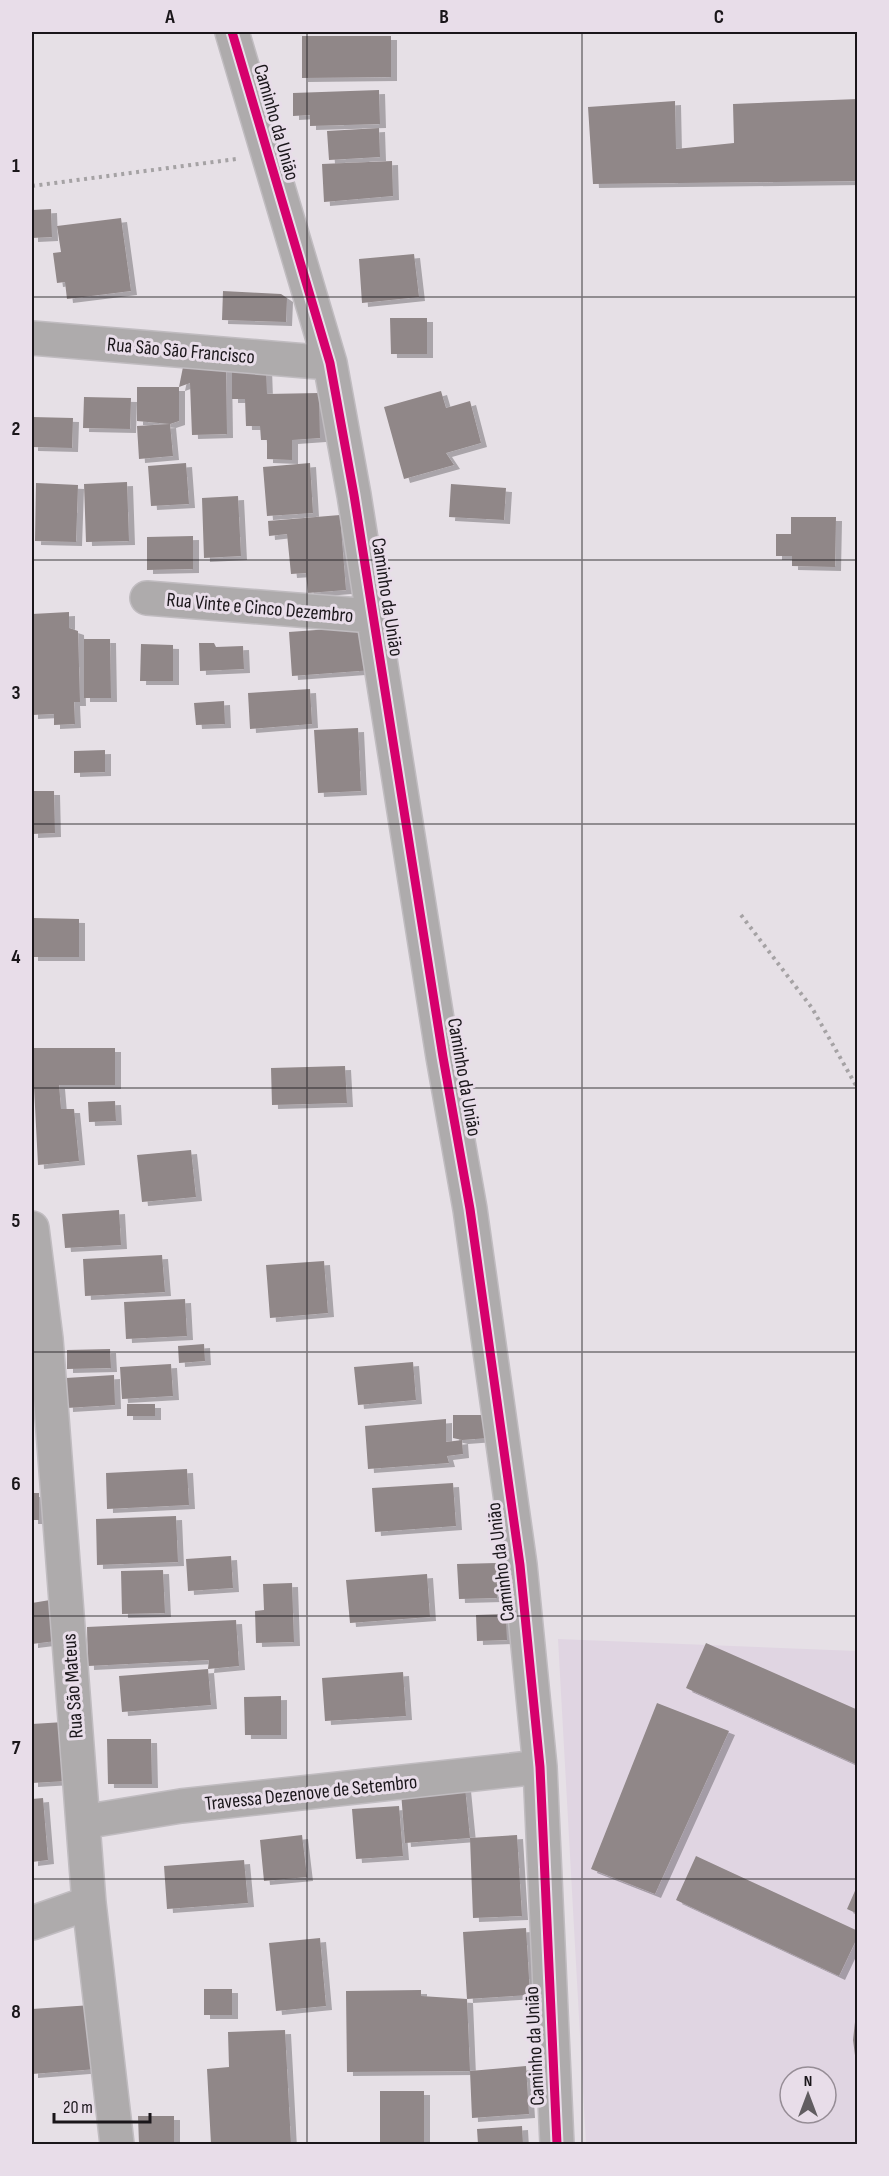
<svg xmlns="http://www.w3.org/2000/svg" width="889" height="2176" font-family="'Sofia Sans Condensed',sans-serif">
	<defs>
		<filter id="shadow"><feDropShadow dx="6" dy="4" stdDeviation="0" flood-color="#0004"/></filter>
	</defs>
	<rect width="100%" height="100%" fill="#e6e0e6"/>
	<!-- built -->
	<path fill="#e0d5e2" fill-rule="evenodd" d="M558 1639 857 1651V2144H586ZM790 2077H826V2113H790Z"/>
	<!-- building -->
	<path fill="#908788" filter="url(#shadow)" d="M302 36H391V77L302 78Z
		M379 90 380 124 310 126V115L293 116V93Z
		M858 99V181L593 184 588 107 675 101 676 149 734 143 733 104Z
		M379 128 380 157 329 160 327 131Z
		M392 161 393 196 324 202 322 164Z
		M51 209 52 237 32 238V210Z
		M121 218 131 291 67 299 65 282 57 283 53 253 61 252 57 226Z
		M414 254 419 297 362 303 359 259Z
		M223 291 281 294 287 298 286 322 222 320Z
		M390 318H427V354H391Z
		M226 366 227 434 192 435 190 383 179 387 183 367Z
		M266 366 267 394 319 393 320 438 292 440V460L267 459V440H261L260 426H246L245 399H232V367Z
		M137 387H179V421L170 424 173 456 139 459 137 426 170 424 137 421Z
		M441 391 446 408 470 401 481 443 446 453 454 465 404 479 384 407Z
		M84 397 131 398 130 429 83 428Z
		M32 417 73 418 72 448 32 447Z
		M186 463 189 504 151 506 148 466Z
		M310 463 313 513 267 516 263 467Z
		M127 482 129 541 86 542 84 484Z
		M36 483 78 485 76 542 35 541Z
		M451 484 506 488 504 520 449 517Z
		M238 496 241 556 204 558 202 498Z
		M340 515 346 590 308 593 306 573 291 574 287 534 269 536 268 521Z
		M791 517H836L835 567 792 566V556H776V534H791Z
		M193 536V569L147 570V537Z
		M69 612V628L78 631 80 702H74L75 724 54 725V714L32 715V614Z
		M370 626 373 670 292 676 289 632Z
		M84 639H110L111 698H84Z
		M199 643H214L216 647 243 646 244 669 200 671Z
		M141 644 173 645V681H140Z
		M310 689 312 724 250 729 248 693Z
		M224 701 225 724 196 725 194 703Z
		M358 728 361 791 318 793 314 730Z
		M105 750V772L74 773V751Z
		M32 791H54L55 833 32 834Z
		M32 918 79 919V957H32Z
		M32 1048H115V1085H59L61 1109H74L79 1161 38 1165Z
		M345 1066 347 1103 272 1105 271 1068Z
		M115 1101 116 1121 89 1122 88 1102Z
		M191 1150 196 1197 142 1202 137 1155Z
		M119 1210 121 1245 65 1248 62 1214Z
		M162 1255 165 1292 85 1296 83 1259Z
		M324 1261 328 1313 270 1318 266 1265Z
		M185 1299 187 1336 126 1339 124 1302Z
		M204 1344 205 1361 179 1363 178 1346Z
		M110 1349 111 1368 67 1369V1350Z
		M413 1362 416 1400 358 1405 354 1367Z
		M171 1364 173 1396 122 1399 120 1367Z
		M114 1375 115 1405 67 1408 66 1378Z
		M127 1404H155V1416H127Z
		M453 1415H489V1438L462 1440 453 1438Z
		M446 1419V1442L462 1440 463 1454 447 1456 449 1463 368 1469 365 1426Z
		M187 1469 189 1505 107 1509 106 1473Z
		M453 1483 456 1526 375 1532 372 1488Z
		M32 1493H39V1520H32Z
		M176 1516 178 1562 97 1565 96 1519Z
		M231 1556 233 1588 188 1591 186 1559Z
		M497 1563V1598L459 1599 457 1564Z
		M163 1570 165 1613 122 1614 121 1571Z
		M427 1574 430 1617 350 1623 346 1580Z
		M292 1583 294 1642 256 1643 255 1611 264 1610 263 1584Z
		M50 1600 56 1641 32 1644V1603Z
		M506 1614 507 1640 477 1641 476 1615Z
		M236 1620 239 1666 208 1669 211 1705 122 1712 119 1676 208 1669 209 1660 88 1666 87 1627Z
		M706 1643 858 1710V1765L686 1688Z
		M403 1672 406 1716 325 1721 322 1678Z
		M281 1696V1735H245L244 1697Z
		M657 1703 729 1731 655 1894 591 1869Z
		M64 1722 67 1781 32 1783V1724Z
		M107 1739H151L152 1784H108Z
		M465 1787 470 1838 405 1843 401 1792Z
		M43 1798 48 1860 32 1862V1799Z
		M399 1806 403 1856 356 1859 352 1809Z
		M302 1835 307 1877 264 1881 260 1840Z
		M517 1835 522 1916 473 1918 470 1838Z
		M696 1856 858 1931V1936L839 1976 676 1900Z
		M244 1860 248 1903 167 1909 164 1866Z
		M858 1884V1914L847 1909Z
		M526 1928 530 1995 467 1999 463 1932Z
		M320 1938 326 2006 276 2011 269 1943Z
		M204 1989H232V2015H204Z
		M421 1990V1996L467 1999 470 2071 347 2072 346 1991Z
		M92 2005 97 2069 32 2074V2009Z
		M856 2013H858L856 2063 853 2040Z
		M285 2030 291 2144H211L207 2069 229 2067 228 2032Z
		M526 2066 529 2114 472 2118 470 2071Z
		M380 2091H424V2144H380Z
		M138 2116H174V2144H139Z
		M522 2126 523 2144H478L477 2129Z"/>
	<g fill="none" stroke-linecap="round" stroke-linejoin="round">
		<!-- minor casing -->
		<g stroke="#c0bcc0" stroke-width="36">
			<path id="minor" d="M232 32 330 363 354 495 443 1057 470 1209 520 1565 540 1767 557 2144
				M32 338 330 363
				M147 598 372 616
				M32 1228 46 1339 89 1903 117 2144
				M83 1822 181 1806 540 1767
				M32 1923 89 1903"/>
		</g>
		<!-- path -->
		<path stroke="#a5a2a4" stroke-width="4" stroke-dasharray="3 4.5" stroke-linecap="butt" d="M32 186 236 159
			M741 915 812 1008 858 1089"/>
		<!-- minor -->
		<use href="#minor" stroke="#aeabac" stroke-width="33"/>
		<!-- cycleway casing -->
		<g stroke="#e8dde9" stroke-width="13">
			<path id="cycleway" d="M232 32 330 363 354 495 443 1057 470 1209 520 1565 540 1767 557 2144"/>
		</g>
		<!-- cycleway -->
		<use href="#cycleway" stroke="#d6006c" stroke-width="9"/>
	</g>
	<!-- grid -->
	<path fill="none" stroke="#1a161a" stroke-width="1.5" stroke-opacity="0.55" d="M307 32V2144M582 32V2144M32 297H858M32 560H858M32 824H858M32 1088H858M32 1352H858M32 1616H858M32 1879H858"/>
	<g text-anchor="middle" stroke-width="6" stroke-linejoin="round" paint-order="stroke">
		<!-- street labels -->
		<g font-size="20" fill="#1a161a" stroke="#e8dde9">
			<text transform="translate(277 122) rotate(74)" y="7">Caminho da União</text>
			<text transform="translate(181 350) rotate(5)" y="7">Rua São São Francisco</text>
			<text transform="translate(388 597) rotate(81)" y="7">Caminho da União</text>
			<text transform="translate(260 607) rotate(5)" y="7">Rua Vinte e Cinco Dezembro</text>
			<text transform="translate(465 1077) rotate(80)" y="7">Caminho da União</text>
			<text transform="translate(500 1562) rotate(-97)" y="7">Caminho da União</text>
			<text transform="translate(72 1686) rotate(-94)" y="7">Rua São Mateus</text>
			<text transform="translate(311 1792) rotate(-6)" y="7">Travessa Dezenove de Setembro</text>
			<text transform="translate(534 2046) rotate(-93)" y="7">Caminho da União</text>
		</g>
	</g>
	<!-- border -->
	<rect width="889" height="2176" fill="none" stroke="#e8dde9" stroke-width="66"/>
	<!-- north arrow -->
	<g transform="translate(808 2095)"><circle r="28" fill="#e8dde9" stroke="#968d96" stroke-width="1.5"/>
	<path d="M0-4.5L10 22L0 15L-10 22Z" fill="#615d61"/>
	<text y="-9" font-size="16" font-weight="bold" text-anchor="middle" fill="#1a161a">N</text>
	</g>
	<!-- scale -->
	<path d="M54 2113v9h96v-9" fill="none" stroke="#1a161a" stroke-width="3"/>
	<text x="63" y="2113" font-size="18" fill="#1a161a" stroke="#e8dde9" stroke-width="4.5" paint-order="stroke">20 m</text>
	<rect x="33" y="33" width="823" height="2110" fill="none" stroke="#1a161a" stroke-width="2"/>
	<g font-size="20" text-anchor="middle" font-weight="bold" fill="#1a161a">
		<text x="170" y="23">A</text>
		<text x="444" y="23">B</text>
		<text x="719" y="23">C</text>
		<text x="16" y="172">1</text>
		<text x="16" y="435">2</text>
		<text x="16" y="699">3</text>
		<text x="16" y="963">4</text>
		<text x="16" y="1227">5</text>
		<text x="16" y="1490">6</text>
		<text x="16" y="1754">7</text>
		<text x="16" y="2018">8</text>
	</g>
</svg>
